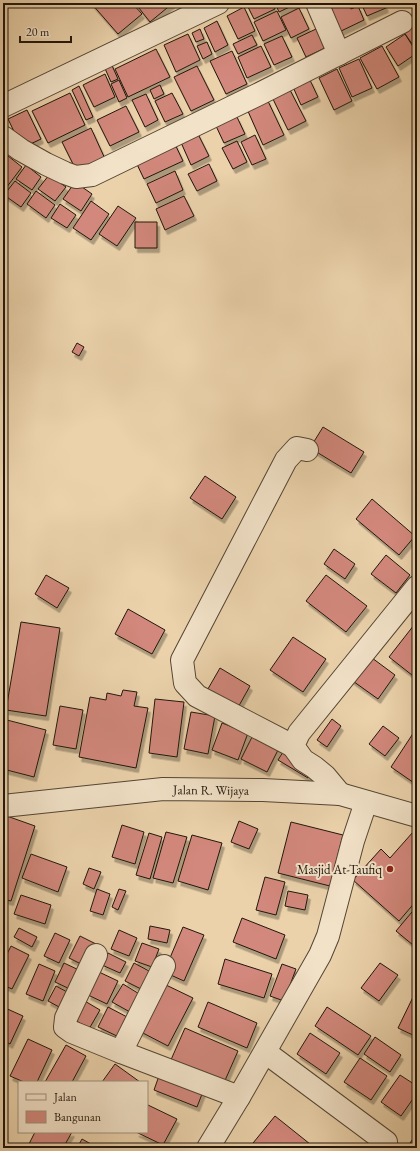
<svg xmlns="http://www.w3.org/2000/svg" width="420" height="1151" font-family="'EB Garamond',serif">
	<defs>
		<filter id="shadow"><feDropShadow dx="2.5" dy="4.5" stdDeviation="0" flood-color="#0004"/></filter>
	</defs>
	<rect width="100%" height="100%" fill="#ebd2ab"/>
	<filter id="stains"><feTurbulence type="fractalNoise" baseFrequency=".005" numOctaves="4"/><feColorMatrix values="0 0 0 0 .2 0 0 0 0 .09 0 0 0 0 .02 0 0 0 .5 -.17"/></filter>
	<radialGradient id="worn" r=".72"><stop offset=".6" stop-color="#630" stop-opacity="0"/><stop offset="1" stop-color="#630" stop-opacity=".3"/></radialGradient>
	<!-- building -->
	<path fill="#d2887b" stroke="#20160c" filter="url(#shadow)" d="M91 3H132L142 14 118 34Z
		M135 3H173L150 22Z
		M251 3H272L275 9 254 19 247 5Z
		M275 3H298L279 12Z
		M332 3H348L351 9 358 6 364 20 339 32 323 7Z
		M361 3H384L386 8 367 16Z
		M244 7 255 31 238 39 227 16Z
		M299 8 309 29 291 38 281 17Z
		M277 11 286 30 263 41 254 22Z
		M417 18V51L401 28Z
		M217 21 228 45 215 52 204 28Z
		M200 29 204 39 196 42 192 33Z
		M316 29 325 48 306 57 297 38Z
		M188 34 200 60 176 72 164 45Z
		M405 34 417 53 398 66 386 47Z
		M252 35 257 45 238 54 233 44Z
		M282 36 292 57 274 65 264 44Z
		M207 42 212 54 203 59 197 46Z
		M261 46 271 67 247 78 238 57Z
		M382 46 399 77 377 89 360 58Z
		M156 49 170 77 128 97 115 69Z
		M232 51 247 84 226 94 210 61Z
		M359 59 372 88 352 97 339 68Z
		M110 61 118 79 111 82 103 64Z
		M197 66 214 100 191 111 174 77Z
		M337 69 352 101 334 110 319 78Z
		M105 74 115 97 94 107 83 85Z
		M119 80 127 98 119 102 111 84Z
		M310 80 318 97 301 105 293 87Z
		M160 85 164 94 154 99 150 90Z
		M79 86 93 117 86 120 72 90Z
		M289 88 306 121 288 130 272 97Z
		M70 93 85 125 48 143 32 111Z
		M172 93 183 114 165 122 155 101Z
		M146 94 158 120 145 127 132 100Z
		M267 99 284 135 263 145 247 109Z
		M126 106 139 132 110 146 97 120Z
		M27 110 41 139 22 148 8 119Z
		M237 117 245 134 224 143 216 126Z
		M91 128 106 161 78 174 62 142Z
		M196 130 209 156 191 165 179 138Z
		M255 135 266 159 252 165 241 142Z
		M173 140 183 161 144 179 134 158Z
		M237 141 247 162 233 169 222 148Z
		M3 152 22 167 3 192Z
		M209 164 217 181 197 191 188 174Z
		M26 165 41 177 32 190 16 179Z
		M175 171 183 190 156 203 147 184Z
		M49 175 66 187 55 201 38 189Z
		M15 181 31 193 21 207 4 195Z
		M75 182 92 194 81 211 63 199Z
		M36 191 55 205 46 218 27 204Z
		M184 196 194 216 165 230 156 209Z
		M91 201 109 214 91 240 73 228Z
		M60 204 76 215 67 228 51 218Z
		M118 206 136 218 117 246 99 234Z
		M135 222H157V248H135Z
		M77 343 84 347 79 356 72 352Z
		M323 427 364 452 351 473 310 448Z
		M205 476 236 497 222 519 190 498Z
		M372 499 415 536 399 555 356 519Z
		M334 549 355 564 345 579 324 564Z
		M386 555 410 575 396 593 371 574Z
		M46 575 69 588 57 608 35 594Z
		M326 575 367 606 346 632 306 601Z
		M128 609 165 630 152 654 115 634Z
		M21 622 60 628 46 716 6 710Z
		M414 625 417 627V679L389 657Z
		M293 637 326 659 303 692 270 670Z
		M368 655 395 675 378 699 350 679Z
		M220 668 250 686 236 711 205 694Z
		M123 690 137 692 134 706 148 708 136 768 79 757 90 697 106 700 107 693 121 696Z
		M155 699 184 702 177 757 149 753Z
		M60 706 83 710 76 749 53 745Z
		M191 712 215 716 208 754 184 749Z
		M3 719 46 730 34 777 3 769Z
		M332 719 341 726 327 747 317 740Z
		M222 723 248 733 238 760 212 750Z
		M383 726 399 738 385 756 369 744Z
		M414 732 417 734V785L391 767Z
		M253 735 279 748 267 772 241 759Z
		M283 752 313 769 308 778 278 760Z
		M4 815 35 826 11 901 3 899Z
		M239 821 258 829 249 849 231 842Z
		M291 822 343 835 330 886 278 873Z
		M122 825 144 832 135 864 112 857Z
		M166 832 187 837 173 883 153 878Z
		M413 832 417 836V900L399 921 353 880 381 849 390 858Z
		M149 833 162 837 150 879 136 875Z
		M192 835 222 843 208 890 178 881Z
		M31 854 67 867 58 892 22 878Z
		M89 868 101 872 94 889 83 884Z
		M265 877 285 882 276 915 256 910Z
		M97 889 110 894 103 915 90 911Z
		M119 889 126 891 118 910 112 907Z
		M288 891 308 895 305 910 285 906Z
		M21 895 51 905 45 924 14 914Z
		M417 906V941L413 945 396 931Z
		M242 918 285 935 276 959 233 942Z
		M150 926 170 930 167 943 148 939Z
		M183 927 204 935 184 981 164 972Z
		M19 928 37 937 32 947 14 937Z
		M119 930 137 938 129 956 111 949Z
		M55 933 70 940 59 963 44 956Z
		M80 936 96 944 85 966 69 958Z
		M142 943 159 949 152 967 135 961Z
		M11 946 29 955 12 989 3 985V962Z
		M108 953 126 962 120 973 102 965Z
		M225 959 272 974 264 998 218 984Z
		M64 963 81 971 72 990 55 982Z
		M134 963 149 971 141 989 125 981Z
		M380 963 398 975 379 1001 361 988Z
		M39 964 55 971 43 1001 26 994Z
		M282 964 296 969 284 1001 270 996Z
		M99 972 118 981 107 1004 88 995Z
		M123 984 141 995 130 1012 112 1002Z
		M164 984 193 998 168 1046 139 1031Z
		M56 986 69 993 61 1008 48 1001Z
		M415 993 417 994V1037L398 1028Z
		M83 1000 100 1010 89 1029 72 1018Z
		M208 1002 257 1023 247 1048 198 1027Z
		M3 1007 23 1016 10 1044 3 1040Z
		M108 1007 129 1018 119 1037 98 1027Z
		M327 1007 371 1036 358 1055 315 1026Z
		M185 1028 238 1051 223 1085 170 1062Z
		M310 1033 340 1053 326 1074 297 1054Z
		M375 1037 401 1055 390 1072 364 1054Z
		M28 1039 52 1050 37 1082H24L10 1076Z
		M66 1045 86 1056 72 1082H45Z
		M360 1058 387 1076 371 1100 344 1082Z
		M115 1064 140 1082H102Z
		M160 1073 204 1089 197 1107 154 1090Z
		M400 1075 417 1086V1093L401 1116 381 1102Z
		M148 1105 177 1119 163 1145 136 1132H147V1107Z
		M275 1116 315 1148H249Z
		M35 1132H72L63 1148H27Z
		M417 1133V1148L410 1143Z
		M82 1139 98 1148H77Z"/>
	<g fill="none" stroke-linecap="round" stroke-linejoin="round">
		<!-- minor casing -->
		<g stroke="#534534" stroke-width="24">
			<g id="minor">
				<path d="M317 3 339 54"/>
				<path d="M3 106 218 3"/>
				<path d="M3 137 21 150 46 164 65 173 76 177 92 175 257 95 402 22"/>
				<path d="M293 746 197 696 185 683 182 660 286 460 297 448 307 450"/>
				<path d="M340 794 325 776 314 767 303 760 293 746 299 733 417 587"/>
				<path id="s1" d="M3 806 163 789 263 790 340 794 417 816"/>
				<path d="M96 955 66 1018 65 1027 72 1032 121 1052 239 1097"/>
				<path d="M121 1052 164 966"/>
				<path d="M265 1052 386 1142"/>
				<path d="M208 1148 239 1097 320 955 328 936 353 841 366 802"/>
			</g>
		</g>
		<!-- minor -->
		<use href="#minor" stroke="#f2e2c8" stroke-width="22"/>
	</g>
	<!-- markers -->
	<circle fill="#8f2418" stroke="#f2e2c8" stroke-width="1.5" cx="390" cy="869" r="4"/>
	<g text-anchor="middle" stroke-width="4" stroke-linejoin="round" paint-order="stroke">
		<!-- street labels -->
		<g font-size="13" fill="#20160c" stroke="#f2e2c8">
			<text dy="5" stroke="none"><textPath href="#s1" startOffset="209">Jalan R. Wijaya</textPath></text>
		</g>
		<!-- poi labels -->
		<g font-size="13" fill="#20160c" stroke="#f2e2c8" text-anchor="end">
			<text x="382" y="874">Masjid At-Taufiq</text>
		</g>
	</g>
	<!-- margin -->
	<rect width="420" height="1151" fill="none" stroke="#ebd2ab" stroke-width="16"/>
	<rect x="4" y="4" width="412" height="1143" fill="none" stroke="#20160c" stroke-width="2"/>
	<rect x="8" y="8" width="404" height="1135" fill="none" stroke="#20160c"/>
	<!-- legend -->
	<rect x="18" y="1081" width="130" height="52" fill="#f2e2c8" stroke="#9e907d"/>
	<rect x="26" y="1094" width="20" height="6" fill="#f2e2c8" stroke="#9e907d"/>
	<text x="54" y="1101" font-size="12" fill="#20160c">Jalan</text>
	<rect x="26" y="1111" width="20" height="12" fill="#d2887b" stroke="#9e907d"/>
	<text x="54" y="1121" font-size="12" fill="#20160c">Bangunan</text>
	<!-- scale -->
	<path d="M20 36v6h51v-6" fill="none" stroke="#20160c" stroke-width="2"/>
	<text x="26" y="36" font-size="12" fill="#20160c" stroke="#f2e2c8" stroke-width="3" paint-order="stroke">20 m</text>
	<rect width="100%" height="100%" filter="url(#stains)"/>
	<rect width="100%" height="100%" fill="url(#worn)"/>
</svg>
